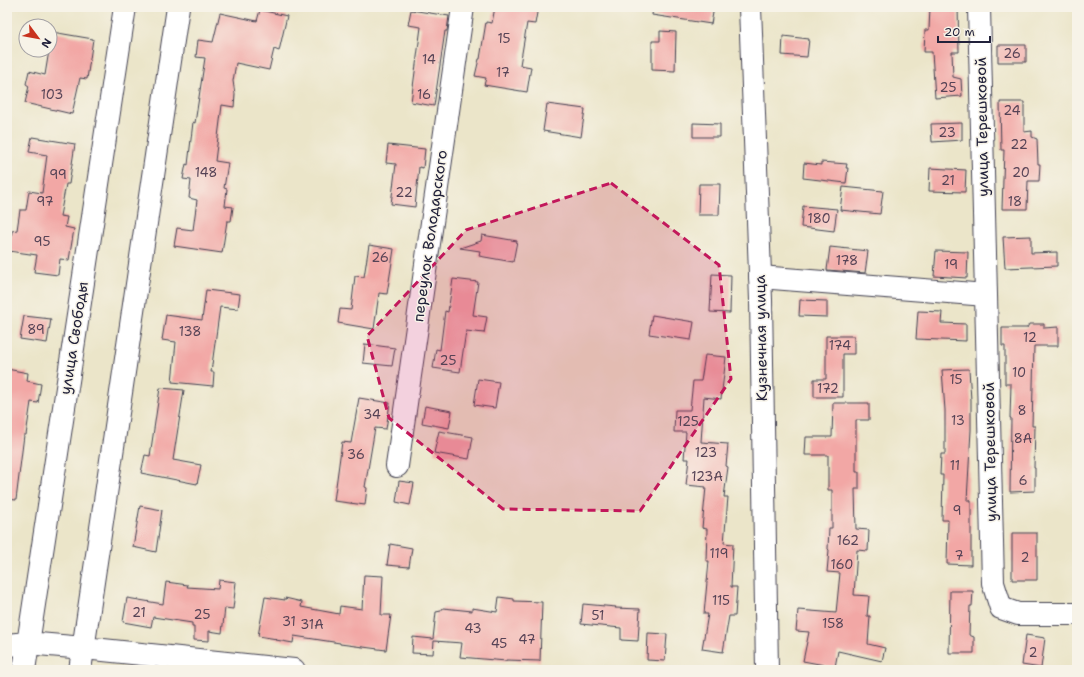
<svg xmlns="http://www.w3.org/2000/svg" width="1084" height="677" font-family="'Shantell Sans',sans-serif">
	<rect width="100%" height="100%" fill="#f7f3e8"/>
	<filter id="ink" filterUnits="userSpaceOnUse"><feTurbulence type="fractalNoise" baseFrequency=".025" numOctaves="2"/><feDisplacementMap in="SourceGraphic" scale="8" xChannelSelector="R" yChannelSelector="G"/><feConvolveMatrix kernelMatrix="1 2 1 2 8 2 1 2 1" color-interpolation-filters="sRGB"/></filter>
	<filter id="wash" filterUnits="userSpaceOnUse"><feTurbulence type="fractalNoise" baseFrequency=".012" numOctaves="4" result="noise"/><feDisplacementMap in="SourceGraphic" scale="16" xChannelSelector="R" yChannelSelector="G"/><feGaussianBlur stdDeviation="0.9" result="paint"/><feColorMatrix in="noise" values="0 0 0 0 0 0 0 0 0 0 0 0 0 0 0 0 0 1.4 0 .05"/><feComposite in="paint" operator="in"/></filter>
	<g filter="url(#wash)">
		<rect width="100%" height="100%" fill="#ebe5c9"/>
		<g id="blocks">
			<!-- building -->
			<path fill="#f2a7a5" d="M495 7H538L535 24 527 23 520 65 531 67 527 92 484 85 486 78 475 76 479 59H480L486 22 492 23Z
				M653 7H714L711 24 652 15Z
				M930 7H958L959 52H952L953 77 961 79 962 96 935 98 932 52H924L925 30H929Z
				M260 10 287 16 279 51 274 49 269 70 236 63 233 81 235 94 234 107 222 105 215 161 228 163 224 188 227 189 225 206 233 207 231 221H227L222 253 174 246 177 228 193 230 197 200 189 198 191 180 183 179 186 164 188 165 193 122 195 123 205 58 196 57 198 40 213 42 220 13 257 21Z
				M411 10 449 16 447 31H445L434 106 411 102 421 27 408 25Z
				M660 31 676 32 675 71 652 70V41H660Z
				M52 32 93 39 87 79 80 78 72 114 25 103 29 86 26 84 29 71 45 75Z
				M783 36 809 39 807 57 782 55Z
				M998 45H1026V62H998Z
				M1000 102H1024V132L1032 131V137L1037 139 1038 164H1040L1039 181H1028L1027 209H1002L1004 150H1001Z
				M547 104 585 109 581 137 543 131Z
				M693 123 720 124V137H693Z
				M962 123V140L932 142 931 124Z
				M32 137 75 144 69 184H66L60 216 67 217 65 227 74 229 69 260 60 259 58 275 34 272 37 255 9 251 12 231 17 230 20 210H26L29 191 42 193 47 155 29 152Z
				M388 145 425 149 423 168 419 167 415 207 391 204 396 164 386 163Z
				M821 162 847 164 846 168H848L846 183 803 178 804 163 821 165Z
				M930 168 966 170 965 192 929 191Z
				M699 184H720L719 215H698Z
				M843 187 883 191 880 214 840 210Z
				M803 206 837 209 834 231 801 227Z
				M482 235 517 241 513 262 479 256 480 251 460 248 481 241Z
				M1031 236V253L1057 252V266L1005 268 1003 237Z
				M369 245 394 249 387 294 379 293 374 329 338 323 340 309 351 310 355 276 364 277Z
				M830 247 868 251 865 273 827 270Z
				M936 251 968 252 967 278 934 276Z
				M712 274 731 275 730 313 710 312Z
				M453 279 478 282 473 315 487 317 484 333 466 331 460 372 433 368 436 349 440 350 445 311 448 312Z
				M206 290 240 294 238 309 220 307 211 372H214L213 386 172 382 176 342 162 340 166 315 202 320Z
				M800 300 827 301V317L799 316Z
				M918 311 942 312 941 323 966 324V341L916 339Z
				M652 315 694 322 691 340 649 334Z
				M24 316 51 319 47 343 20 339Z
				M1029 324H1044V328L1058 327V346H1034L1032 426H1035L1034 468H1035V491L1010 492 1011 418H1010L1011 384H1005V346H1002V328H1027Z
				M826 336H854V354H843V397H814V379H826Z
				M365 344 395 348 392 366 363 363Z
				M705 355 726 357 721 399 704 397 701 442 728 444 726 466 728 467 724 497H728L724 543 733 544 731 587H737L735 616H729L723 652 702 649 708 614H704L709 561H706L707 529 702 528 706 487 686 485 689 459H684L686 432H674L675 410H690L693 381H701Z
				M7 369 28 373 27 381 41 384 38 403 31 402 26 435H24L16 500 7 499Z
				M969 369 971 400V430L967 500H971V565L947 564 948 520H942L943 475H940L941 454H945V410L942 370Z
				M478 379 499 382 495 408 474 405Z
				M160 388 184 390 173 460 201 465 197 484 141 473 145 455 150 456Z
				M359 398 390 403 386 429 375 428 365 487 367 488 365 505 334 501 342 442 351 443Z
				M833 403H869V420H856V472H859V489H855L856 529 869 530 868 551 857 550 854 595 869 596 867 616H870L868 644 885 648 882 661 838 651 835 667 803 661 809 632 796 631 798 610 836 613 840 573 827 572 829 550 828 549 829 528H832V490H828V455H805L806 437H832Z
				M425 406 452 411 449 428 422 423Z
				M439 431 473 437 469 459 434 453Z
				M399 481 414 483 410 505 396 502Z
				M140 506 162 510 156 552 133 547Z
				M1012 533H1037V580H1012Z
				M390 544 412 548 409 567 387 565Z
				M364 575 383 576 381 615H391L386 650 340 644V643L294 636 293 643 276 640 277 639 258 636 265 597 285 600V598L302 602 301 607 339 614 340 606 362 609Z
				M219 580 236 582 233 609 225 608 222 633 209 631V641L194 640V627H192V623L153 617 151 627 123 622 127 598 163 604 166 582 188 585 187 587 218 589Z
				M950 591H973L972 606H970L969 635 974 637V653H949Z
				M499 597 514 599V601L542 602 540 661 506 660V661L460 657 462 643 434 641 433 654 412 653 413 637 433 639 436 612 441 611 443 608 472 611V608L497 612Z
				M583 604 616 607 615 608 640 609 638 641 621 640V628L581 624Z
				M648 633 667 634 665 661 647 660Z
				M1026 635 1045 638 1041 668 1022 665Z"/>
		</g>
	</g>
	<g filter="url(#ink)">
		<use href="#blocks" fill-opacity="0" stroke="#403f50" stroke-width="1"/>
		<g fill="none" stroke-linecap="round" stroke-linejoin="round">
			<!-- minor casing -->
			<g stroke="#403f50" stroke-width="24">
				<path id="minor" d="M979 7 993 583 1001 608 1018 614H1077
					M760 277 986 295
					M397 466 463 7
					M7 645 27 643 84 648 294 670
					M24 670 125 7
					M80 670 178 7"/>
			</g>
			<!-- major casing -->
			<g stroke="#403f50" stroke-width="24">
				<path id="major" d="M750 7 761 300 767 670"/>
			</g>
			<!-- minor -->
			<use href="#minor" stroke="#fff" stroke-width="22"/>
			<!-- major -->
			<use href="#major" stroke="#fff" stroke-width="22"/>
		</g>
	</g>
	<!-- marked area -->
	<path fill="#c2185b" fill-opacity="0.2" stroke="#c2185b" stroke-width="3" stroke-dasharray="8 5" stroke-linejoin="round" d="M611 183 719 265 731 379 640 511 503 509 389 418 367 336 466 230Z"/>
	<g text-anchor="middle" stroke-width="3" stroke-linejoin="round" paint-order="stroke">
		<!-- number labels -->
		<g font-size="13" fill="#564356">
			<text x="504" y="43">15</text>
			<text x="1012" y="58">26</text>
			<text x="429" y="64">14</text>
			<text x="503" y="77">17</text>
			<text x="948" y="92">25</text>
			<text x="52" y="99">103</text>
			<text x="424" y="99">16</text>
			<text x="1012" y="115">24</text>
			<text x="947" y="137">23</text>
			<text x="1019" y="149">22</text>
			<text x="206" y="177">148</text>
			<text x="1021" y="177">20</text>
			<text x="58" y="179">99</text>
			<text x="948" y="185">21</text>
			<text x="404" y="197">22</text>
			<text x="45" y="206">97</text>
			<text x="1015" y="206">18</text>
			<text x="819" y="223">180</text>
			<text x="42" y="246">95</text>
			<text x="380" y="262">26</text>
			<text x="847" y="265">178</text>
			<text x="951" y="269">19</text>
			<text x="36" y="334">89</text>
			<text x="190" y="336">138</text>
			<text x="1030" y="342">12</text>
			<text x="840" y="350">174</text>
			<text x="448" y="365">25</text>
			<text x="1019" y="377">10</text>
			<text x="956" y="384">15</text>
			<text x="828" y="393">172</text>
			<text x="1022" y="415">8</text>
			<text x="372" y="419">34</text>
			<text x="958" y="425">13</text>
			<text x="688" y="426">125</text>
			<text x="1023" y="443">8А</text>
			<text x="706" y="457">123</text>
			<text x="356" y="459">36</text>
			<text x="955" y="470">11</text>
			<text x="707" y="481">123А</text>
			<text x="1023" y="485">6</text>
			<text x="957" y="515">9</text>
			<text x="848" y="545">162</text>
			<text x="719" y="558">119</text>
			<text x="959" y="560">7</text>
			<text x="1025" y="562">2</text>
			<text x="842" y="569">160</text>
			<text x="721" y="605">115</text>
			<text x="139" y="617">21</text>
			<text x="202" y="619">25</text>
			<text x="598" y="620">51</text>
			<text x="289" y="626">31</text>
			<text x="833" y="628">158</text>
			<text x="312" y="629">31А</text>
			<text x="473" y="633">43</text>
			<text x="527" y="644">47</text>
			<text x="499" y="648">45</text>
			<text x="1033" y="657">2</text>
		</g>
		<!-- street labels -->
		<g font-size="15" fill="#22223b" stroke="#f7f3e8">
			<text transform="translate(982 127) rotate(-91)" y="5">улица Терешковой</text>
			<text transform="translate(430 236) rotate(-82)" y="5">переулок Володарского</text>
			<text transform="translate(74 338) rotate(-81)" y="5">улица Свободы</text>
			<text transform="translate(761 338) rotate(-91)" y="5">Кузнечная улица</text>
			<text transform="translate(990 452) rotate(-91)" y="5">улица Терешковой</text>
		</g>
	</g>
	<!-- margin -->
	<rect width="1084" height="677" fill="none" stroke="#f7f3e8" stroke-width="24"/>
	<!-- north arrow -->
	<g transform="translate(38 38) rotate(122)"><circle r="19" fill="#f7f3e8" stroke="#a29fa3"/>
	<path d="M0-3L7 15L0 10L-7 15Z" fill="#c8321e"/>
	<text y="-6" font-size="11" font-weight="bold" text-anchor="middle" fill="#22223b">N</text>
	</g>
	<!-- scale -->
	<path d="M938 36v6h52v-6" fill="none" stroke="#22223b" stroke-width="2"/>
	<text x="944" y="36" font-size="12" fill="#22223b" stroke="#f7f3e8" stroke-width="3" paint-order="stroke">20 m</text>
</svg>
